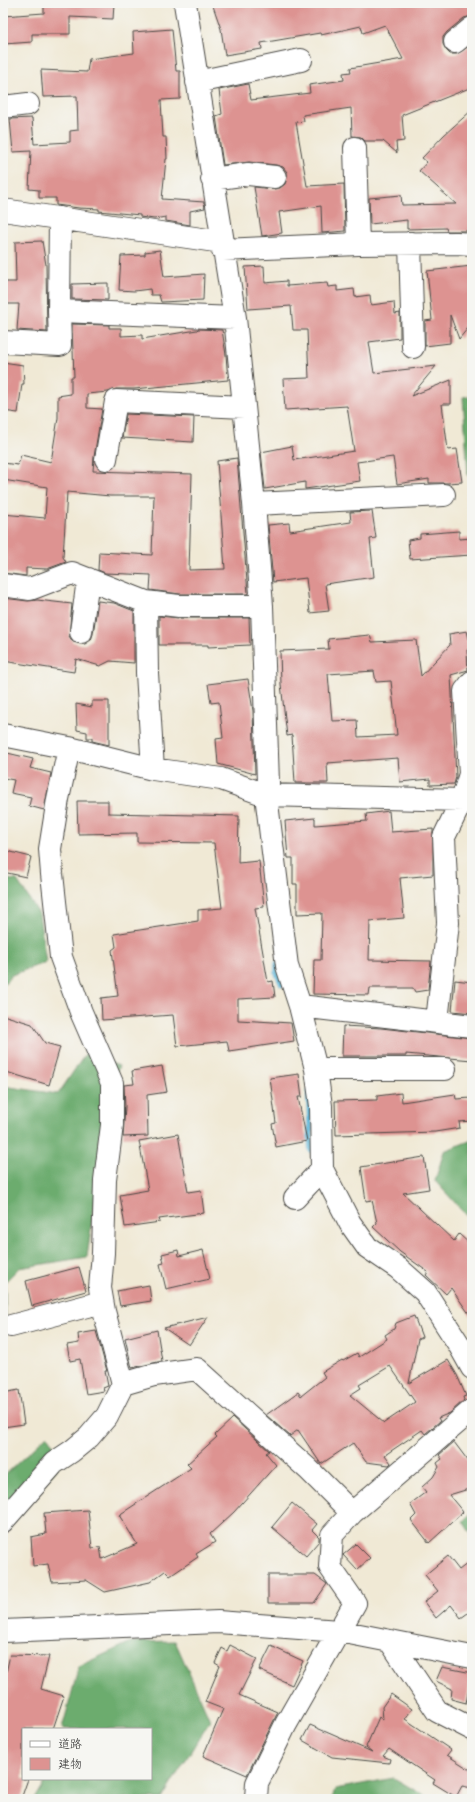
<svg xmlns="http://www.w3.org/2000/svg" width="475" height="1802" font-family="'Comic Neue','Klee One',sans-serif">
	<rect width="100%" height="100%" fill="#f6f6f2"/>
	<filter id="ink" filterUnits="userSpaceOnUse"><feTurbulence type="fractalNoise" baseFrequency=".025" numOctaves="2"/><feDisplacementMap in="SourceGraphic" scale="8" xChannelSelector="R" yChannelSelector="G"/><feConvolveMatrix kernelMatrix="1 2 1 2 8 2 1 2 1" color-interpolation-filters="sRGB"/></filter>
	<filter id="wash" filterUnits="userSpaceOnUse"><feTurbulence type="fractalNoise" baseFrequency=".012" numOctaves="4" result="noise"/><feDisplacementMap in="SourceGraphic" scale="16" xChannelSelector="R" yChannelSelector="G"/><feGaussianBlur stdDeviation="0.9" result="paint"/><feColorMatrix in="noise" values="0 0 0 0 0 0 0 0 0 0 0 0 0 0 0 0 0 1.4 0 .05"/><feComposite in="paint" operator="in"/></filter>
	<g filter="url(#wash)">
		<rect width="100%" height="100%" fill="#f0e9d5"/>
		<!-- forest -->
		<path fill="#6cac6e" stroke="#4c6c4c" d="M472 396V479L468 476 463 397Z
			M3 879 17 880 39 914 46 962 12 975 3 985Z
			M86 1053 119 1066 112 1083 87 1257 19 1268 5 1282 6 1321 3 1322V1086L58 1094Z
			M472 1140V1221L435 1181 444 1151Z
			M47 1435 63 1461 3 1530V1477Z
			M472 1512V1536L463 1521Z
			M175 1641 210 1720 162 1799H35L47 1779H151V1729H62L79 1666 131 1642Z
			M394 1778 430 1799H332L335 1789Z"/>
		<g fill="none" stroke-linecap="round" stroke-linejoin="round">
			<!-- stream -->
			<path stroke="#5bb6d9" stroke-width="6" d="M277 964V973L282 984
				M309 1093 311 1150"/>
		</g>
		<g id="blocks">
			<!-- building -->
			<path fill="#dd9391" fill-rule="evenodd" d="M44 3H114L113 19 70 17V34H32V42L4 44 3 16 44 13Z
				M212 3H472V16L464 18 447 32 443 37V44L446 50 450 54H457L472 44V87L402 115 404 141 396 142 397 153 383 141H365L361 137 352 136 351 108 303 115 304 121 296 122 307 186 344 184 345 231 322 233 321 206 279 212 282 233 262 236 254 187 274 189 280 188 285 184 287 178V172L283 167 276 165 249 162 223 165 216 116 222 114 219 90 248 84 251 100 310 93 309 85 344 80 343 73 351 72 350 68 403 59 385 25 363 33 361 26 321 35 320 33 261 43 262 49 225 55 221 29Z
				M172 29 176 71H180V99L161 100 163 137H166L167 159H166L162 199 204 202 205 208 190 211V225L166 221V217L154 219 140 217V215L99 211V209L79 208 56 205V198H39V190L29 189 31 151 13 152 10 119 32 118 34 144 70 142V131L78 130 77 96 43 97 41 70 87 72 89 59 134 53 133 32Z
				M472 110V231H447L446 228 407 229V220L370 224 369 198 401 195 402 205 456 204 419 171 427 162 422 158 444 135Z
				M42 241 46 265 47 332 17 330 19 304H3V282H16L15 242Z
				M160 250 164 277 204 274 203 300 161 302 159 295H151L150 289 134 291 119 290 121 256 145 255V252Z
				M264 266 265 283 287 281V286L327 283 328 287 337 286V291L354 289 355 297 370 295 371 305 394 302 395 314 400 313V338L369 342 374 373 436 366 411 396 451 380V404H442L448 450 457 449 462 482 448 483H429V479L397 484 393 457 357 462 360 481 305 489V482L265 489 261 452 292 446 294 460 354 451 347 406 285 410 283 379 309 378 307 330H293L291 306 248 309 245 267Z
				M472 266V323L459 339 450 315V343L425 346V321L432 320 427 271Z
				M108 283V300L72 299V284Z
				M72 324 109 325V328H121V336L142 335V339L197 330 198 329 222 330 226 355 228 380 134 389H116L108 392 87 394V408L102 409 94 457 93 471 192 474 189 570 225 569 217 461 237 458 248 594H180L150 590 151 575 105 573 98 570 99 552 152 555 154 496H110L67 492 63 557 66 562 47 569 26 568V576L3 573V514L45 518 47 487 3 480V463L18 465 21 455 51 462 58 418V396L71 394V377H74Z
				M3 362 23 365 24 384H22L18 413 3 411Z
				M126 414 194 417 193 442 122 438Z
				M372 511 376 538 370 539 374 577 325 584 329 611 310 613 306 578 273 582 268 525 289 523 290 531 351 522 350 512Z
				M459 531V539L472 538V555L410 559 408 540 420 538V534Z
				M3 598 28 601 37 600 72 604 69 636 73 642 80 644H85L91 640 93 634 98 601 114 603 134 611V663L110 661 100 666 76 659 74 672 3 661Z
				M159 616 179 618H249L250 645 208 647V645H159Z
				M467 631 471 647 467 650 468 670 451 675 456 777 454 784 430 785V779L400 782 398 758 327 763 328 783H295L292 735 287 736 281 684 280 651 329 649 328 639 370 635 372 642 416 640 421 676 450 645 449 634ZM374 671 376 682 391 681 397 735 358 737 357 720 332 721 328 674Z
				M248 679 253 711 255 774 218 764 216 739 223 738 219 702 211 703 208 684Z
				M92 701H109V745L92 741V738H87V732L77 730 76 704 92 707Z
				M3 752 33 759 30 768 51 773 44 810 29 806 31 797 11 793 14 780 3 778Z
				M77 801H108V813L239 816 238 863 259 861 264 907 255 908 268 982 273 981 275 997 238 999V1020L291 1023 294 1041 229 1051 227 1041 177 1046 173 1015 102 1020 101 998 118 996 112 950 116 947 114 934 198 921V910L222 908 214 843 137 842V833L78 834Z
				M389 811 391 832 433 829V875L400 878 404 918 370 921 369 960 431 961 428 990 415 992 413 988H370L369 995 313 994 314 960H321L322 913 297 914V884H293V858H288L285 821 315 818V825L367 821 366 814Z
				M3 850 31 857 26 877 3 872Z
				M455 980 472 982V1013L452 1011Z
				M3 1015 32 1024 45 1043 60 1047 49 1085 3 1071Z
				M343 1026 381 1028 472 1038V1060L406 1054V1056H342Z
				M162 1066 167 1092 147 1095 148 1136 123 1137 125 1107 124 1085 134 1084 132 1071Z
				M299 1074 302 1097H298L307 1141 276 1147 272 1124 276 1123 270 1078Z
				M401 1093 402 1102 455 1094 456 1099 472 1098V1121L459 1122 460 1128 435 1132 336 1135 335 1101 377 1100V1096Z
				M178 1134 188 1192 201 1190 204 1213 159 1219 160 1222 125 1227 120 1195 148 1190 139 1141Z
				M424 1157 429 1189 403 1193 454 1241 459 1234 472 1246V1318L451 1288 446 1294 426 1275 428 1272 400 1252 373 1227 377 1223 372 1200 366 1201 361 1167Z
				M178 1250 179 1256 203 1250 210 1279 166 1289 160 1264 164 1263 162 1254Z
				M79 1267 86 1291 32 1306 26 1281Z
				M149 1285 151 1301 120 1306 117 1291Z
				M414 1316 422 1337 418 1339 409 1383 448 1360 457 1375 466 1396 463 1397 464 1400 450 1413 438 1418 440 1421 425 1434 422 1430 385 1455 391 1463 389 1465 366 1462 353 1443 321 1464 298 1430 290 1436 266 1415 298 1392 301 1396 325 1377 322 1372 342 1360 343 1361 357 1353 359 1357 387 1339 385 1335 394 1329 396 1323ZM390 1366 415 1402 384 1423 350 1395 361 1388 359 1385Z
				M208 1317 189 1345 164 1328Z
				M157 1330 162 1361 132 1368 125 1338Z
				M96 1331 107 1371H105L108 1386 103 1388 104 1391 86 1394 80 1359 70 1361 67 1345 79 1343 78 1334Z
				M19 1390 24 1424 3 1427V1393Z
				M233 1418 269 1451 266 1453 276 1465 234 1512 210 1534 215 1542 196 1554 198 1557 170 1576 165 1571 150 1582 105 1592 86 1580 52 1582 48 1564 33 1566 31 1537 46 1534 44 1513 88 1510 92 1548 100 1547 102 1559 137 1544 119 1515 191 1468 187 1464 217 1437 215 1435Z
				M454 1442 472 1466V1488L449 1495 463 1512 429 1543 411 1520 416 1515 410 1504 426 1492 422 1487 433 1477 439 1467 437 1463 442 1459 439 1455Z
				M292 1503 317 1524 312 1530 319 1537V1541L306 1556 272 1527Z
				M356 1544 370 1558 357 1570 343 1555Z
				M448 1556 459 1570 472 1560V1610L461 1618 451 1605 436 1618 424 1602 438 1591 425 1575Z
				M268 1575H315L327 1584 314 1603H268Z
				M230 1645 257 1659 239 1695 278 1712 247 1775 203 1756 223 1709 205 1702 220 1666 215 1663 222 1648 227 1651Z
				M271 1646 303 1661 292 1685 259 1670Z
				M10 1655 49 1656 41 1689 64 1696 53 1729H23V1779H28L21 1799H3V1686Z
				M442 1667 472 1673 466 1703 451 1699 452 1689 436 1681Z
				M391 1694 412 1709 405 1719 451 1750 447 1755 472 1771V1788L462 1786 456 1797 433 1783 435 1780 389 1749 383 1756 390 1759 389 1763 332 1757 302 1740 310 1725 372 1752 366 1747 379 1717 383 1720 382 1707Z"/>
		</g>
	</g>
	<g filter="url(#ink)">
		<use href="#blocks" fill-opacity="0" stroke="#494844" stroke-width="1"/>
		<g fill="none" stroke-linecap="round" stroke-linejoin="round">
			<!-- minor casing -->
			<g stroke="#494844" stroke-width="24">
				<path id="minor" d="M185 3 235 318 254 504 262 606 268 783 266 795 287 966 300 1006 316 1069 321 1106 322 1169 350 1223 367 1247 398 1268 425 1292 458 1343 472 1368
					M455 42 472 28
					M197 82 301 60
					M3 107 28 104
					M355 148 358 244
					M212 179 248 174 275 177
					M3 210 222 242
					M410 243 413 347
					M223 250 358 244 457 243 472 244
					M59 311 60 218
					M3 342 60 345 59 311 235 318
					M106 459 116 401 244 407
					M254 504 444 495
					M3 585 30 589 72 573 146 602 179 606H262
					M146 602 147 673 153 769
					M81 632 88 579
					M3 735 69 748 153 769 221 779 266 795 462 800
					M69 748 58 799 50 849 52 874 61 957 81 1012 112 1083V1125L105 1180 103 1253 100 1288 104 1311 123 1384
					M300 1006 472 1026
					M437 1021 448 923 444 837 462 800 470 774 465 691 472 682
					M316 1069H445
					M295 1198 322 1169
					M11 1326 102 1302
					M3 1521 54 1463 72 1451 89 1437 107 1416 123 1384 154 1375 197 1369 308 1469 352 1513
					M3 1631 218 1622 339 1631 472 1657
					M390 1641 437 1711 472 1729
					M256 1799 257 1783 286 1724 355 1603 330 1567 332 1535 352 1513 472 1410"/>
			</g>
			<!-- minor -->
			<use href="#minor" stroke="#fff" stroke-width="22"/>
		</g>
	</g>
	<!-- margin -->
	<rect width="475" height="1802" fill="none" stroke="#f6f6f2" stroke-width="16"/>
	<!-- legend -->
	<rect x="22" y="1728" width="130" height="52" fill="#f6f6f2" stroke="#a5a5a2"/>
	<rect x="30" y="1741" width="20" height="6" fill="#ffffff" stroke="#a5a5a2"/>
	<text x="58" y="1748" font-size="12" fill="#2b2b2b">道路</text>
	<rect x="30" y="1758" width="20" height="12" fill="#dd9391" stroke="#a5a5a2"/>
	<text x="58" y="1768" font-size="12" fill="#2b2b2b">建物</text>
</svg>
